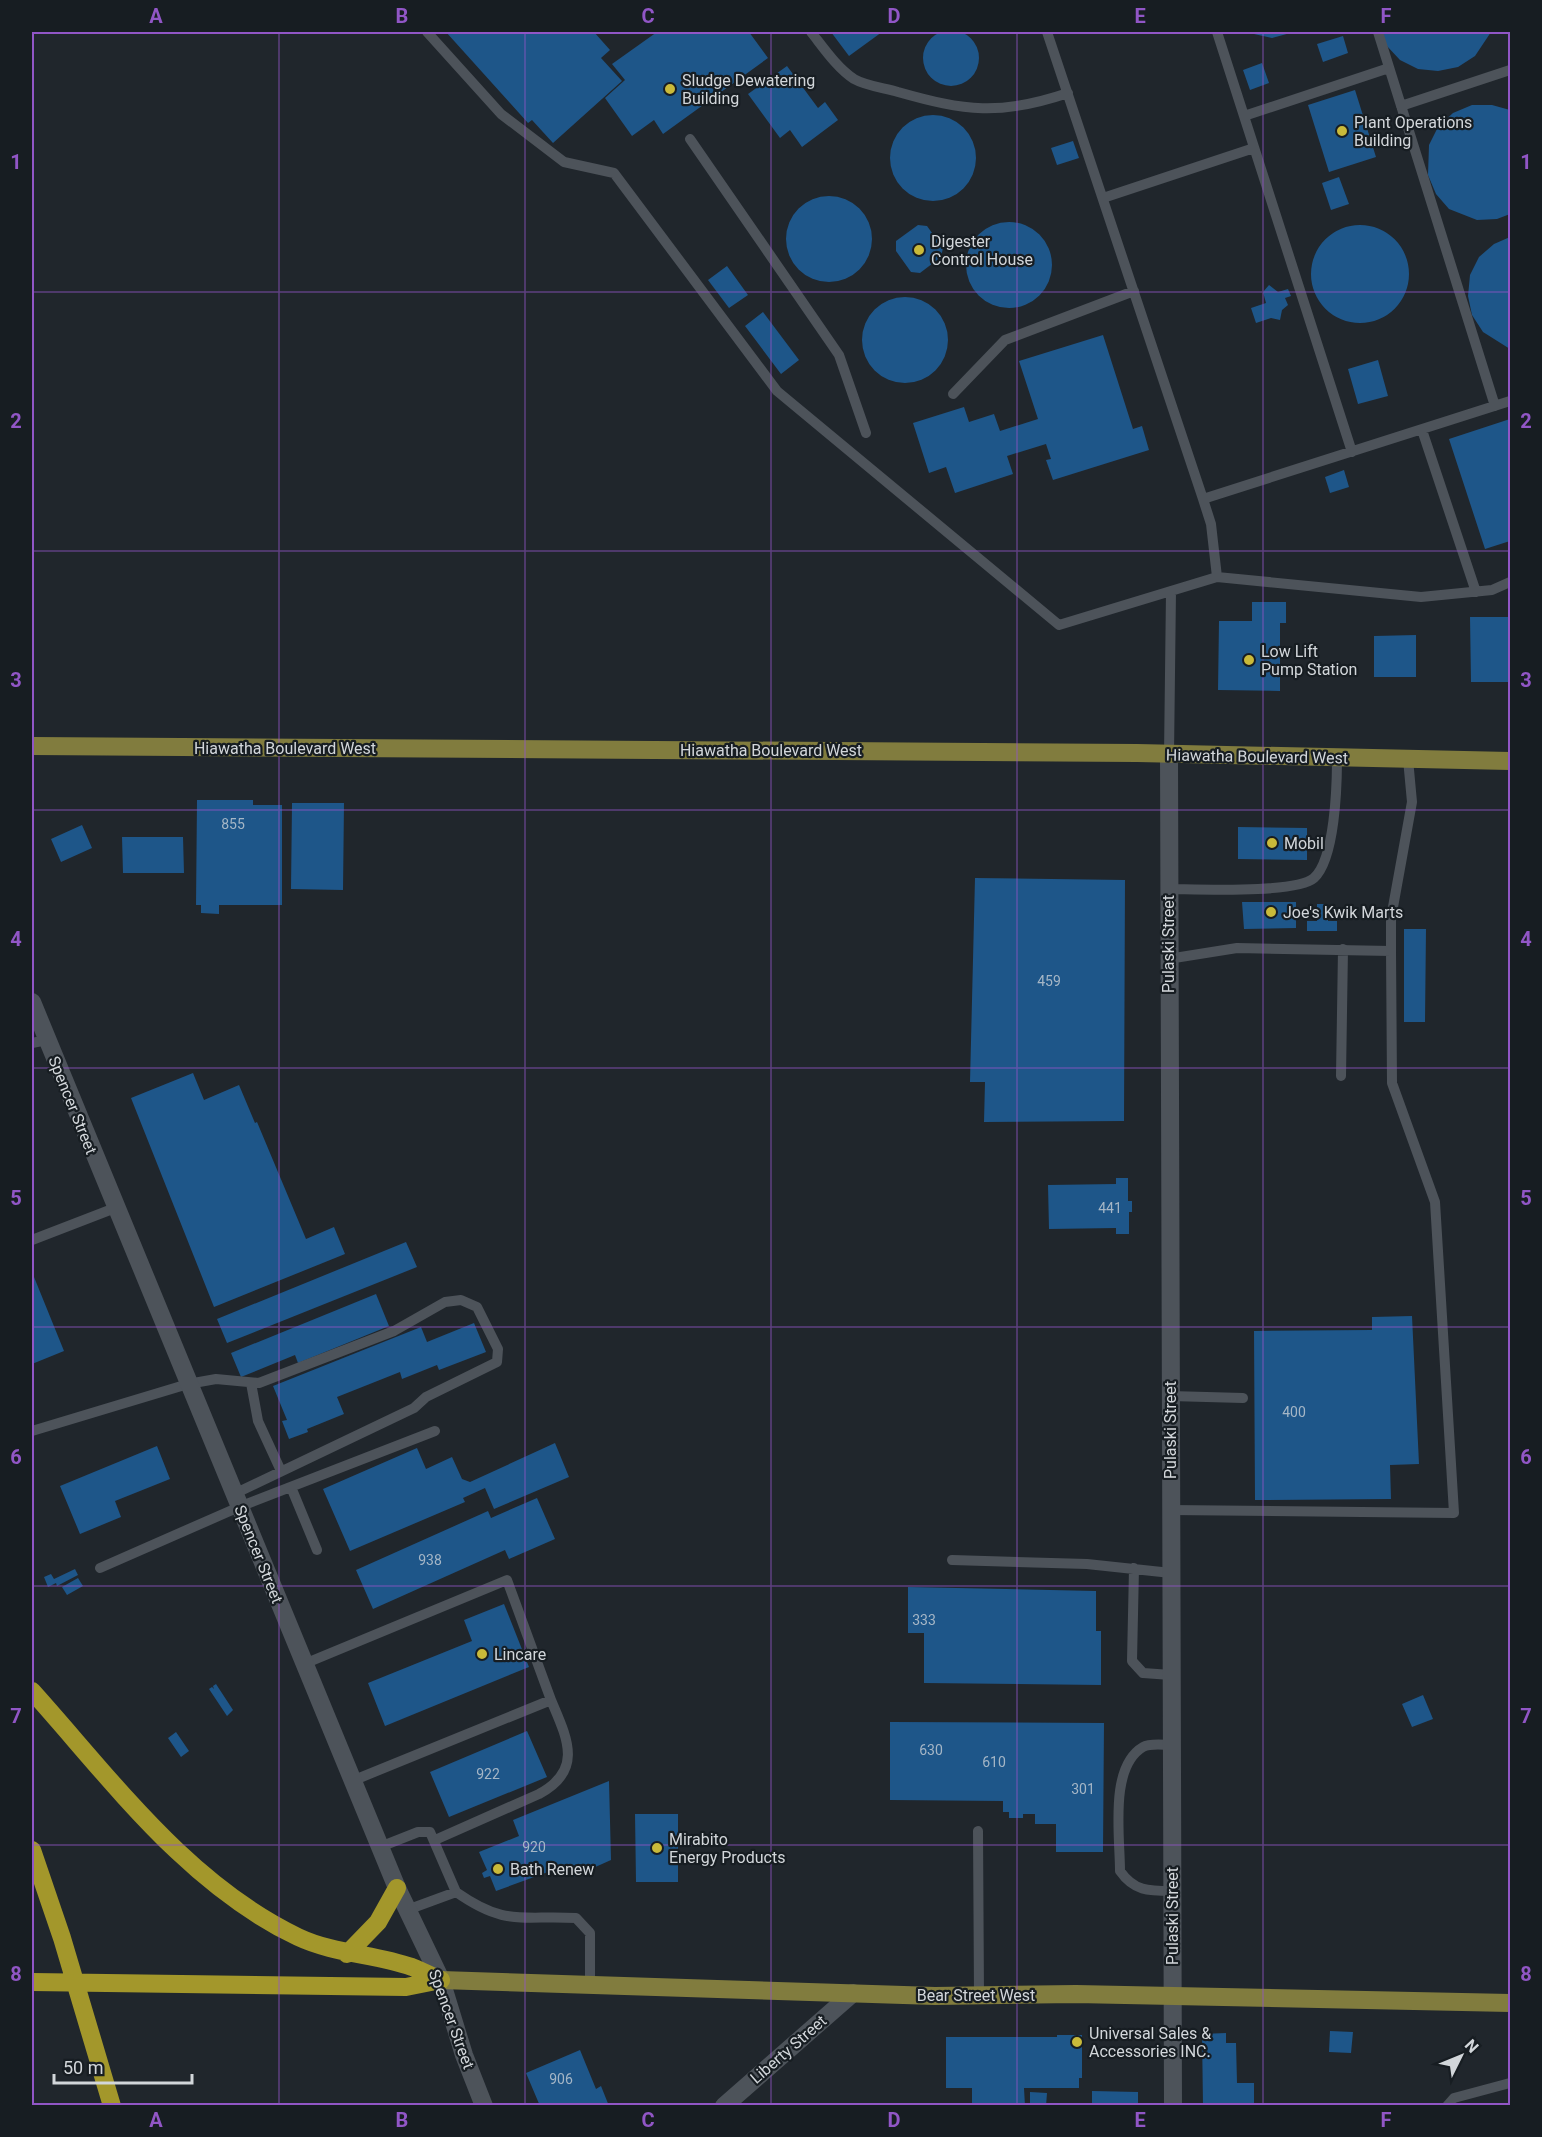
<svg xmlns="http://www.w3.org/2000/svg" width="1542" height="2137" font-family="Roboto,sans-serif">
	<rect width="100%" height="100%" fill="#20262c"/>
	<!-- building -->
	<path fill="#1e5689" d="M923 58a28 28 0 1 1 56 0a28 28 0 1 1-56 0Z
		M446 32H594L610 50 601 58 622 81 553 143 532 120 528 123Z
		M657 32H749L768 58 663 134 654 120 632 136 605 98 625 80 612 64Z
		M831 32H882L849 56Z
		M1245 32H1294L1272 38Z
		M1380 32H1491L1475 56 1458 67 1438 71 1418 69 1400 60 1386 45Z
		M1343 36 1348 53 1323 62 1317 44Z
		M1262 63 1269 83 1250 90 1243 70Z
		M787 66 818 108 825 102 838 120 802 147 790 130 780 138 748 94Z
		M1355 90 1376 157 1329 172 1308 105Z
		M1472 105H1492L1510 110V214L1497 219 1477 220 1449 209 1436 194 1428 175 1429 145 1438 127 1453 113Z
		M890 158a43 43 0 1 1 86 0a43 43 0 1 1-86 0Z
		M1073 141 1079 158 1057 165 1051 148Z
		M1339 177 1349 204 1331 210 1322 183Z
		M786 239a43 43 0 1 1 86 0a43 43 0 1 1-86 0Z
		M966 265a43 43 0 1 1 86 0a43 43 0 1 1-86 0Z
		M918 225 927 226 943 248 941 257 920 273 911 272 896 251V241Z
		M1311 274a49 49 0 1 1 98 0a49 49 0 1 1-98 0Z
		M1510 237V349L1483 332 1472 315 1468 296 1470 275 1479 257 1494 244Z
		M727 266 748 295 729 308 708 280Z
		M1269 285 1278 292 1288 289 1291 296 1285 298 1288 305 1282 310 1280 320 1271 318 1256 323 1251 308 1266 303 1263 292Z
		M862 340a43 43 0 1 1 86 0a43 43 0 1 1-86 0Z
		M763 312 799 360 781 374 745 326Z
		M1103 335 1133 429 1142 426 1149 450 1053 480 1046 460 1051 459 1046 444 1007 456 1013 474 955 493 946 467 929 473 913 423 964 407 969 422 994 414 1000 431 1038 419 1019 361Z
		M1378 360 1388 396 1358 404 1348 369Z
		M1510 419V541L1485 549 1449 439Z
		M1344 470 1349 487 1330 493 1325 477Z
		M1252 602H1286V623H1280V691L1218 690 1219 621H1252Z
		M1470 617H1510V682H1471Z
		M1416 635V677H1374V636Z
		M197 800H253V805H282V905H219V914L201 913V905H196Z
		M292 803H344L343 890 291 889Z
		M82 825 92 848 61 862 51 839Z
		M1238 827 1307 828V860L1238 859Z
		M122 837H183L184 873H123Z
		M975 878 1125 880 1124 1121 984 1122 985 1082H970Z
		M1242 902H1296V928L1244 929Z
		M1317 904H1328V921H1337V931H1307V921H1317Z
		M1404 929H1426L1425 1022H1404Z
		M193 1073 204 1100 239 1085 255 1123 257 1122 306 1239 334 1227 345 1254 214 1307 131 1098Z
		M1116 1178H1128V1201H1132V1212H1129V1234H1116V1228L1049 1229 1048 1185 1116 1184Z
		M406 1242 417 1267 227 1343 217 1319Z
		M34 1277 64 1351 32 1364V1278Z
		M376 1294 389 1326 298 1363 295 1355 241 1377 231 1353Z
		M1412 1316 1419 1464 1390 1465 1391 1499 1255 1500 1254 1331 1372 1330V1317Z
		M474 1323 486 1352 439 1370 437 1365 402 1379 400 1372 337 1397 344 1414 307 1429 308 1432 289 1439 282 1421 287 1420 273 1386 421 1327 427 1342Z
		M555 1443 569 1477 494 1509 485 1488 463 1498 465 1502 350 1551 323 1489 417 1448 426 1469 452 1457 462 1479 470 1482Z
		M157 1446 170 1479 115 1501 121 1517 80 1534 60 1486Z
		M537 1498 555 1539 509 1559 505 1550 373 1609 356 1570 488 1511 491 1518Z
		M75 1569 78 1575 57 1586 56 1583 48 1587 44 1577 51 1574 54 1579Z
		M78 1578 83 1586 67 1595 62 1587Z
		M908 1587 1096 1591V1631H1101V1685L924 1683V1633H908Z
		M504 1604 529 1667 385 1726 368 1683 472 1641 464 1620Z
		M216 1684 233 1710 227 1716 209 1689 212 1687 214 1689 213 1686Z
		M1423 1695 1433 1719 1412 1727 1402 1704Z
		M890 1722 1104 1723 1103 1852H1056V1824H1035V1814H1023V1818H1009V1812H1003V1801L890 1800Z
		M527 1731 547 1777 449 1817 430 1772Z
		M176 1732 189 1751 181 1757 168 1738Z
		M609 1781 611 1860 573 1877 570 1864 496 1891 490 1876 484 1878 482 1873 487 1870 479 1852 519 1836 513 1820Z
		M635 1814H678V1882H636Z
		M1330 2031 1353 2032 1351 2053 1329 2052Z
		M1226 2033V2043H1236L1237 2083H1254V2106H1203L1202 2034Z
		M1057 2035H1082V2078H1079V2088H1024L1025 2106H972V2088H946V2037H1057Z
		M580 2050 596 2089 601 2086 609 2106H540L526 2073Z
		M1092 2091 1138 2092V2106H1092Z
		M1030 2092 1047 2093 1046 2106H1030Z"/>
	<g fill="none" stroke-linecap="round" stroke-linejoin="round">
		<!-- lane -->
		<path stroke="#4d535a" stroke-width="10" d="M427 32 501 114 564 162 614 173 777 391 1059 625 1217 577 1211 524 1203 499 1510 401
			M811 32C823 47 837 68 854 79 866 86 885 88 898 92 965 111 1000 116 1068 93
			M1047 32 1203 499
			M1217 32 1352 452
			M1378 32 1495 406
			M1401 106 1510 70
			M1244 116 1389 68
			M690 139 839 355 866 433
			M1103 198 1254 148
			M953 394 1005 340 1134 291
			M1422 430 1476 592
			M1217 577 1421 597 1492 590 1510 582
			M1169 755 1171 591
			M1168 889C1194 889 1296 894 1314 878 1335 859 1337 786 1337 758
			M1168 959 1237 948 1391 951V918L1412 802 1408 759
			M32 1043 47 1040
			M1341 1076 1343 949
			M32 1240 115 1208
			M251 1383 258 1421 281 1471
			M1170 1396 1243 1398
			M32 1431 188 1384 216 1379 259 1383 394 1331 445 1302 461 1300 477 1307 498 1349 497 1362 426 1397 414 1408 234 1494
			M291 1487 317 1550
			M1170 1510 1454 1513 1435 1202 1392 1083 1391 951
			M952 1560 1087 1564 1171 1573
			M100 1568 239 1507 435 1431
			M1134 1568 1132 1661 1143 1673 1171 1675
			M304 1664 507 1580 551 1700
			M1171 1745C1163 1745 1150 1743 1143 1747 1109 1767 1120 1836 1120 1871 1134 1891 1148 1891 1172 1891
			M352 1781 551 1700C567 1738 584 1770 539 1794L435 1840
			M978 1831 979 1995
			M380 1847 418 1832H430L456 1892
			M407 1910 456 1892C506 1927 521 1915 576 1918L590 1933V1985
			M1447 2106 1454 2098 1510 2083"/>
		<!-- street -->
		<path stroke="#4d535a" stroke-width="18" d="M724 2106 853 1993"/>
		<!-- secondary -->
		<path stroke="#4d535a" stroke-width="18" d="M1169 755 1173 2106
			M32 1002 397 1888 441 1980 464 2055 484 2106"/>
		<!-- primary -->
		<path stroke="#817c3e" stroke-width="18" d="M32 746 1137 753 1510 761
			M441 1980 935 1996 1076 1994 1510 2003"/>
		<!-- highway -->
		<path stroke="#a3972b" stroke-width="18" d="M32 1691C112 1780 187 1884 298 1937 334 1954 375 1954 412 1967 422 1971 432 1976 441 1980
			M32 1850 62 1938 112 2106
			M347 1954 378 1922 397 1888
			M32 1982 406 1987 441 1980"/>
	</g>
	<!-- grid -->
	<path fill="none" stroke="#9156c6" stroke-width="1.5" stroke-opacity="0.55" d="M279 32V2106M525 32V2106M771 32V2106M1017 32V2106M1263 32V2106M32 292H1510M32 551H1510M32 810H1510M32 1068H1510M32 1327H1510M32 1586H1510M32 1845H1510"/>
	<!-- markers -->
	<g fill="#c9ba3a" stroke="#171d22" stroke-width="2">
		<circle cx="670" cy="89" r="6"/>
		<circle cx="1342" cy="131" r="6"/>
		<circle cx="919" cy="250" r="6"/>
		<circle cx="1249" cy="660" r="6"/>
		<circle cx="1272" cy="843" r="6"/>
		<circle cx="1271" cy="912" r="6"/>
		<circle cx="482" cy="1654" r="6"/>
		<circle cx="657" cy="1848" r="6"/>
		<circle cx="498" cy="1869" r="6"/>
		<circle cx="1077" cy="2042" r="6"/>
	</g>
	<g text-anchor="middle" stroke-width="4.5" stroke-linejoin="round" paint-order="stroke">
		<!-- number labels -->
		<g font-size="14" fill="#a5b6c6">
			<text x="233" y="829">855</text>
			<text x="1049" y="986">459</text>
			<text x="1110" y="1213">441</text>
			<text x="1294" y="1417">400</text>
			<text x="430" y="1565">938</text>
			<text x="924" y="1625">333</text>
			<text x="931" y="1755">630</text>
			<text x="994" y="1767">610</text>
			<text x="488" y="1779">922</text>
			<text x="1083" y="1794">301</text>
			<text x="534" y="1852">920</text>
			<text x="561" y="2084">906</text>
		</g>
		<!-- poi labels -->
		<g font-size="16" fill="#d2d6da" stroke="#171d22" text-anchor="start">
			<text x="682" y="86">Sludge Dewatering<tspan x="682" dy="18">Building</tspan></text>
			<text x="1354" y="128">Plant Operations<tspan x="1354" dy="18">Building</tspan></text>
			<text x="931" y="247">Digester<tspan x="931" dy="18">Control House</tspan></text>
			<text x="1261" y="657">Low Lift<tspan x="1261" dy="18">Pump Station</tspan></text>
			<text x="1284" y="849">Mobil</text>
			<text x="1283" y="918">Joe's Kwik Marts</text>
			<text x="494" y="1660">Lincare</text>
			<text x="669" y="1845">Mirabito<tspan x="669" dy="18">Energy Products</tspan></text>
			<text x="510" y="1875">Bath Renew</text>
			<text x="1089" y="2039">Universal Sales &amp;<tspan x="1089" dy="18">Accessories INC.</tspan></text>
		</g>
		<!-- street labels -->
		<g font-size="16" fill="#d2d6da" stroke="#171d22">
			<text x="285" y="754">Hiawatha Boulevard West</text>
			<text x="771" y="756">Hiawatha Boulevard West</text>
			<text transform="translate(1257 756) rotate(1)" y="6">Hiawatha Boulevard West</text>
			<text transform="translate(1168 944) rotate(-90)" y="6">Pulaski Street</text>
			<text transform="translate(73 1105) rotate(68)" y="6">Spencer Street</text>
			<text transform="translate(1170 1430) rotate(-90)" y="6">Pulaski Street</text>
			<text transform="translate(259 1554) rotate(68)" y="6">Spencer Street</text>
			<text transform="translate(1172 1916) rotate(-90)" y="6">Pulaski Street</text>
			<text x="976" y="2001">Bear Street West</text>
			<text transform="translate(452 2019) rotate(70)" y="6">Spencer Street</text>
			<text transform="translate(788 2049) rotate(-41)" y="6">Liberty Street</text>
		</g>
	</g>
	<!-- border -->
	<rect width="1542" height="2137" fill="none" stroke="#171d22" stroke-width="66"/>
	<!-- north arrow -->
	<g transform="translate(1461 2056) rotate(47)" stroke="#171d22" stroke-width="4.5" paint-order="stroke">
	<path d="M0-4.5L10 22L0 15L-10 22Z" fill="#d2d6da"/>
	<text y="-9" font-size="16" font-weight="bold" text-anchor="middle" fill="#d2d6da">N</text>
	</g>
	<!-- scale -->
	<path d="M54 2074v9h138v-9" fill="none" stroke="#d2d6da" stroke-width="3"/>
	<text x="63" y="2074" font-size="18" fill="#d2d6da" stroke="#171d22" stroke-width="4.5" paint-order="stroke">50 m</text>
	<rect x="33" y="33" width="1476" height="2071" fill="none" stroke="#9156c6" stroke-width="2"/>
	<g font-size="20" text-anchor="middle" font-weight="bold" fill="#9156c6">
		<text x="156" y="23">A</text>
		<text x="402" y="23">B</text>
		<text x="648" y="23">C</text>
		<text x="894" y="23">D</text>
		<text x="1140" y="23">E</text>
		<text x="1386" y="23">F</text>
		<text x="16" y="169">1</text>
		<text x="1526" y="169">1</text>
		<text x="16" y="428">2</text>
		<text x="1526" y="428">2</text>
		<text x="16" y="687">3</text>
		<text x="1526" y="687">3</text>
		<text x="16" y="946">4</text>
		<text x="1526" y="946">4</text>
		<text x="16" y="1205">5</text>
		<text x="1526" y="1205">5</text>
		<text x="16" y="1464">6</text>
		<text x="1526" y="1464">6</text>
		<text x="16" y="1723">7</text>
		<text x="1526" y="1723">7</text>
		<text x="16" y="1981">8</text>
		<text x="1526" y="1981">8</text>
		<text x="156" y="2127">A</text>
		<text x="402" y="2127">B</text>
		<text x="648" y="2127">C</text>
		<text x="894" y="2127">D</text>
		<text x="1140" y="2127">E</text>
		<text x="1386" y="2127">F</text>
	</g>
</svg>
